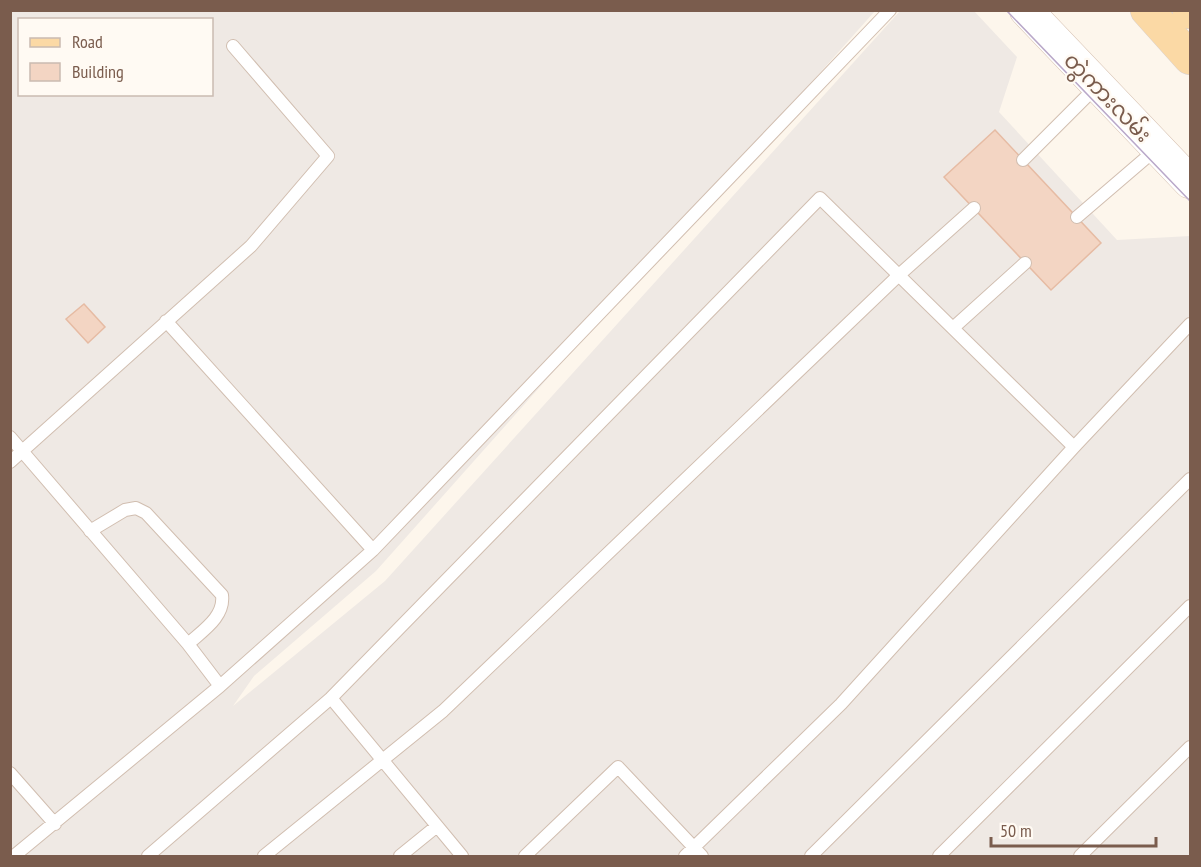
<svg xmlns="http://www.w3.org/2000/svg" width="1201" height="867" font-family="'PT Sans Narrow','Noto Sans Myanmar',sans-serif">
	<rect width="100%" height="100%" fill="#fdf6ec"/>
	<!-- industrial -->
	<path fill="#efe9e4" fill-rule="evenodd" d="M10 11H875L376 571 254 676 233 706 385 581 900 11H974L1017 57 999 112 1117 240 1190 236V856H11ZM20 20H212V94H20Z"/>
	<!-- building -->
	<path fill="#f3d5c3" stroke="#e6bba3" stroke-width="1.5" d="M995 130 1101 243 1051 290 944 177Z
		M84 304 105 327 88 343 66 319Z"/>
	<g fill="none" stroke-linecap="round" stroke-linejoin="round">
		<!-- service casing -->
		<g stroke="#d1beb0" stroke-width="14">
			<path id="service" d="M1023 160 1087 96 1094 83
				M1077 217 1147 157 1153 147
				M166 321 373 550
				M953 328 1025 263
				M10 437 188 644 220 686
				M10 462 251 246 328 156 233 46
				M90 531 125 510 136 508 146 513 222 595C225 617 202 631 188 644
				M331 698 462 856
				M10 773 55 824
				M14 856 220 686 373 550 890 10
				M148 856 331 698 820 198 1074 447
				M264 856 443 711 899 275 974 208
				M400 856 437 826
				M525 856 618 767 702 856
				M685 856 841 704 1074 447 1190 324
				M811 856 1190 479
				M939 856 1190 606
				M1080 856 1190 747"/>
		</g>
		<!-- secondary casing -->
		<g stroke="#d6c0b0" stroke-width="34">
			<path id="secondary" d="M1026 10 1190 182"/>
		</g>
		<!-- primary casing -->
		<g stroke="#dad1cd" stroke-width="34">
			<path id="primary" d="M1147 10 1190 58
				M1189 10 1190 12"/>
		</g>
		<!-- service -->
		<use href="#service" stroke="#fff" stroke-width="12"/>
		<!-- secondary -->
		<use href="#secondary" stroke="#fff" stroke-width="33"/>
		<!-- primary -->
		<use href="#primary" stroke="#fbd9a5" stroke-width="33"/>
		<!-- tram -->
		<path stroke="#b9a8c9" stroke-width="1.5" d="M1006 10 1190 201"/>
	</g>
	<g text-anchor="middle" stroke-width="4.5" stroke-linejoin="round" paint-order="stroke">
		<!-- street labels -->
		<g font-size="22" fill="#7a5c4d" stroke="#fffaf3">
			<text transform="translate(1108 97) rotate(46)" y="8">တွဲကားလမ်း</text>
		</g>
	</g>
	<!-- border -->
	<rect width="1201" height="867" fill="none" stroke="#7a5c4d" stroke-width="24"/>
	<!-- legend -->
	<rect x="18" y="18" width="195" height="78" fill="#fffaf3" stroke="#cabbb1" stroke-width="1.5"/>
	<rect x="30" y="38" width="30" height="9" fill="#fbd9a5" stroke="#cabbb1" stroke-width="1.5"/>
	<text x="72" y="48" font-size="18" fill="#7a5c4d">Road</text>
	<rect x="30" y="63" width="30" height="18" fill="#f3d5c3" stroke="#cabbb1" stroke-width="1.5"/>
	<text x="72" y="78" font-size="18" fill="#7a5c4d">Building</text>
	<!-- scale -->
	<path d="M991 837v9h165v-9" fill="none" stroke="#7a5c4d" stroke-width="3"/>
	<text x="1000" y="837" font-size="18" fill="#7a5c4d" stroke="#fffaf3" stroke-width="4.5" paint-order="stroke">50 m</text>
</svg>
